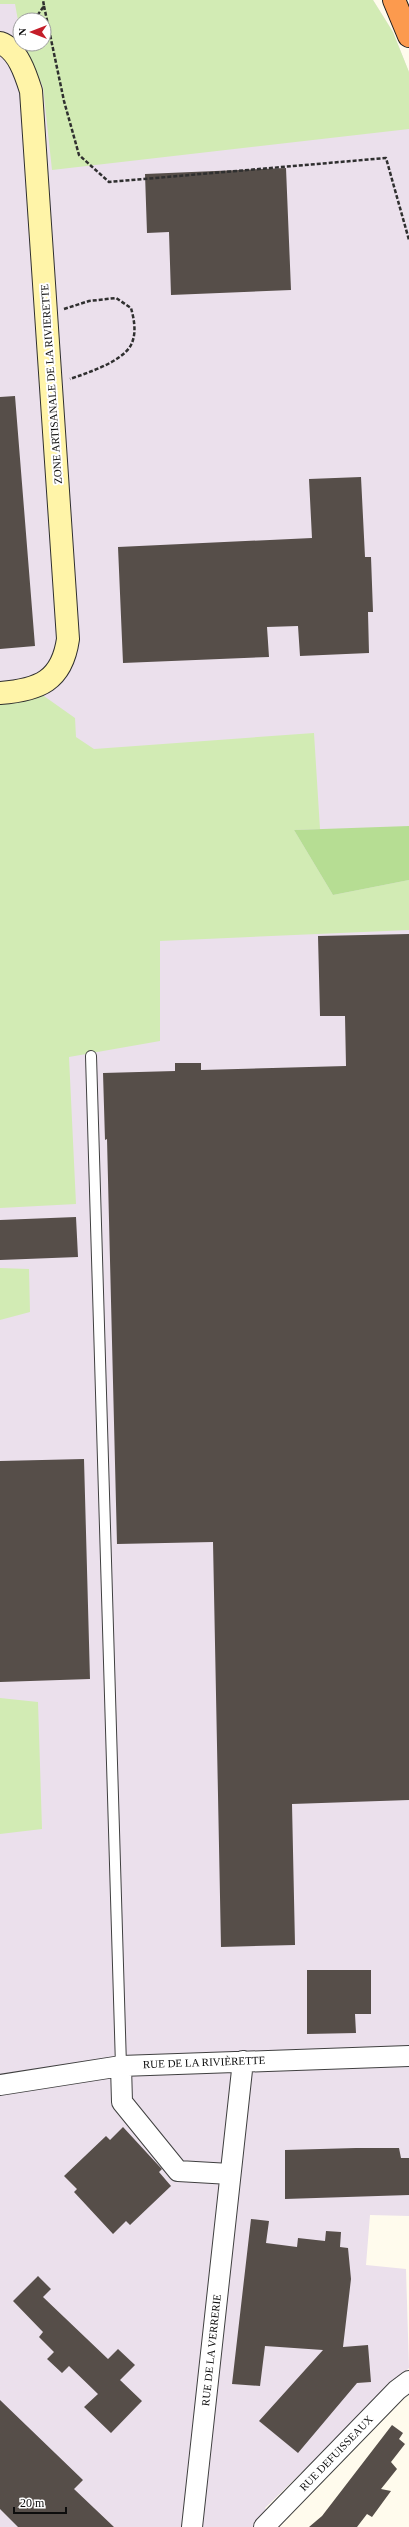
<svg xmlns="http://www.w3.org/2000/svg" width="409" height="2527" font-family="Georgia,serif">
	<rect width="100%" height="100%" fill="#fffbed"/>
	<!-- industrial -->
	<path fill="#ebe0ec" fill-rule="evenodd" d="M0 0H373L393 32 409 72V2216L370 2215 366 2265 406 2269 409 2368 265 2508 278 2527H0ZM20 20H44V44H20Z"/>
	<!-- green -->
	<path fill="#d2ebb4" d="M0 0H373L393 32 409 72V129L52 170 43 87 24 44H44V20H20V31L15 4H0Z
		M34 689 75 718 76 737 94 749 314 733 320 829 294 830 333 895 409 880V930L160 941V1041L69 1057 76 1204 0 1208V692Z
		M0 1268 29 1269 30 1312 0 1320Z
		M0 1698 38 1702 42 1829 0 1834Z"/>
	<!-- forest -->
	<path fill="#b6dd93" d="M409 826V880L333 895 294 830Z"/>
	<!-- building -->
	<path fill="#564e49" d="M286 168 291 290 171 295 169 232 147 233 145 174Z
		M15 396 35 646 0 649V397Z
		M361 477 365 557H371L373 612H368L369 653 300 656 298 626 267 627 269 657 123 663 118 547 312 538 309 479Z
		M409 934V1800L292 1804 295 1945 221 1947 213 1542 117 1544 107 1139 105 1140 103 1073 175 1071V1063H201V1070L346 1066 345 1016H320L318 936Z
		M76 1217 78 1257 0 1260V1220Z
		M84 1459 90 1679 0 1682V1461Z
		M307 1970H371V2014H355L356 2033 307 2034Z
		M123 2127 159 2166 162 2169 159 2172 171 2186 130 2225 126 2221 113 2234 74 2192 77 2189 64 2176 106 2136 110 2140Z
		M356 2148H399L401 2158H409V2195L285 2199V2150Z
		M251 2219 269 2221 266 2243 297 2247 298 2238 325 2241 326 2231 341 2232 340 2247 348 2248 351 2279 343 2347 368 2345 371 2382 357 2383 298 2453 259 2421 323 2350 265 2346 260 2386 232 2384Z
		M38 2276 51 2289 43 2297 108 2359 118 2349 135 2365 120 2380 142 2401 111 2433 84 2407 98 2394 69 2366 62 2373 47 2359 54 2352 39 2337 43 2332 13 2301Z
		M0 2400 83 2480 74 2489 114 2527H18L0 2509Z
		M392 2425 403 2433 399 2439 405 2444 391 2462 397 2469 381 2489 391 2491 372 2517 367 2514 357 2527H309L322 2516Z"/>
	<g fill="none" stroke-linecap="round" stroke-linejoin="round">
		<!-- lane casing -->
		<g stroke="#404040" stroke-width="12">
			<path id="lane" d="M91 1056 121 2066"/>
		</g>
		<!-- street casing -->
		<g stroke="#404040" stroke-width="22">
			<path id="street" d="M121 2066 122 2102 178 2171 230 2174
				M0 2085 121 2066 409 2056
				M192 2527 243 2061
				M264 2527 397 2390 409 2381"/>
		</g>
		<!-- secondary casing -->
		<g stroke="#2f2f2f" stroke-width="24">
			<path id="secondary" d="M0 43C18 49 26 75 31 91L68 639C62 681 39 690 0 693"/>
		</g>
		<!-- highway casing -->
		<g stroke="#1e1e1e" stroke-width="24">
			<path id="highway" d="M394 0 409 36"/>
		</g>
		<!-- path -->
		<path stroke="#2f2f2f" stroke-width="2.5" stroke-dasharray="4 2" stroke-linecap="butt" d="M44 6 64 101 79 155 109 182 386 158 409 240
			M34 20 44 6 43 0
			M64 309 89 301 116 298 131 308C134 319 137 333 131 345 122 362 87 373 70 379"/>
		<!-- lane -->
		<use href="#lane" stroke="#fff" stroke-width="10"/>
		<!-- street -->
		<use href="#street" stroke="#fff" stroke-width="20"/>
		<!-- secondary -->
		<use href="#secondary" stroke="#fff4a8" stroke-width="22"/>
		<!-- highway -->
		<use href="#highway" stroke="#fc9a4e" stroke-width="22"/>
	</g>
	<g text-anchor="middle" stroke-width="4" stroke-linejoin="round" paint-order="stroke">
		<!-- street labels -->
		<g font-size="11" fill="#0d0d0d" stroke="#fff">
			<text transform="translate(51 384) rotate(-94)" y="4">ZONE ARTISANALE DE LA RIVIERETTE</text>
			<text transform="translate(204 2062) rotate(-2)" y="4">RUE DE LA RIVIÈRETTE</text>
			<text transform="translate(211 2350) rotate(-84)" y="4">RUE DE LA VERRERIE</text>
			<text transform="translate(336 2453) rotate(-46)" y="4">RUE DEFUISSEAUX</text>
		</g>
	</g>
	<!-- north arrow -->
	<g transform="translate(32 32) rotate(270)"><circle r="19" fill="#ffffff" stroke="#9e9e9e"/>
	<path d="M0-3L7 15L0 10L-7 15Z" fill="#c41d29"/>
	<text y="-6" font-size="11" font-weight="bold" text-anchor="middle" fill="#0d0d0d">N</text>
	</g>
	<!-- scale -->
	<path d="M14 2507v6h52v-6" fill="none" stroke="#0d0d0d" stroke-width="2"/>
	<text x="20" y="2507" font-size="12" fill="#0d0d0d" stroke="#ffffff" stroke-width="3" paint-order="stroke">20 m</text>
</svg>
